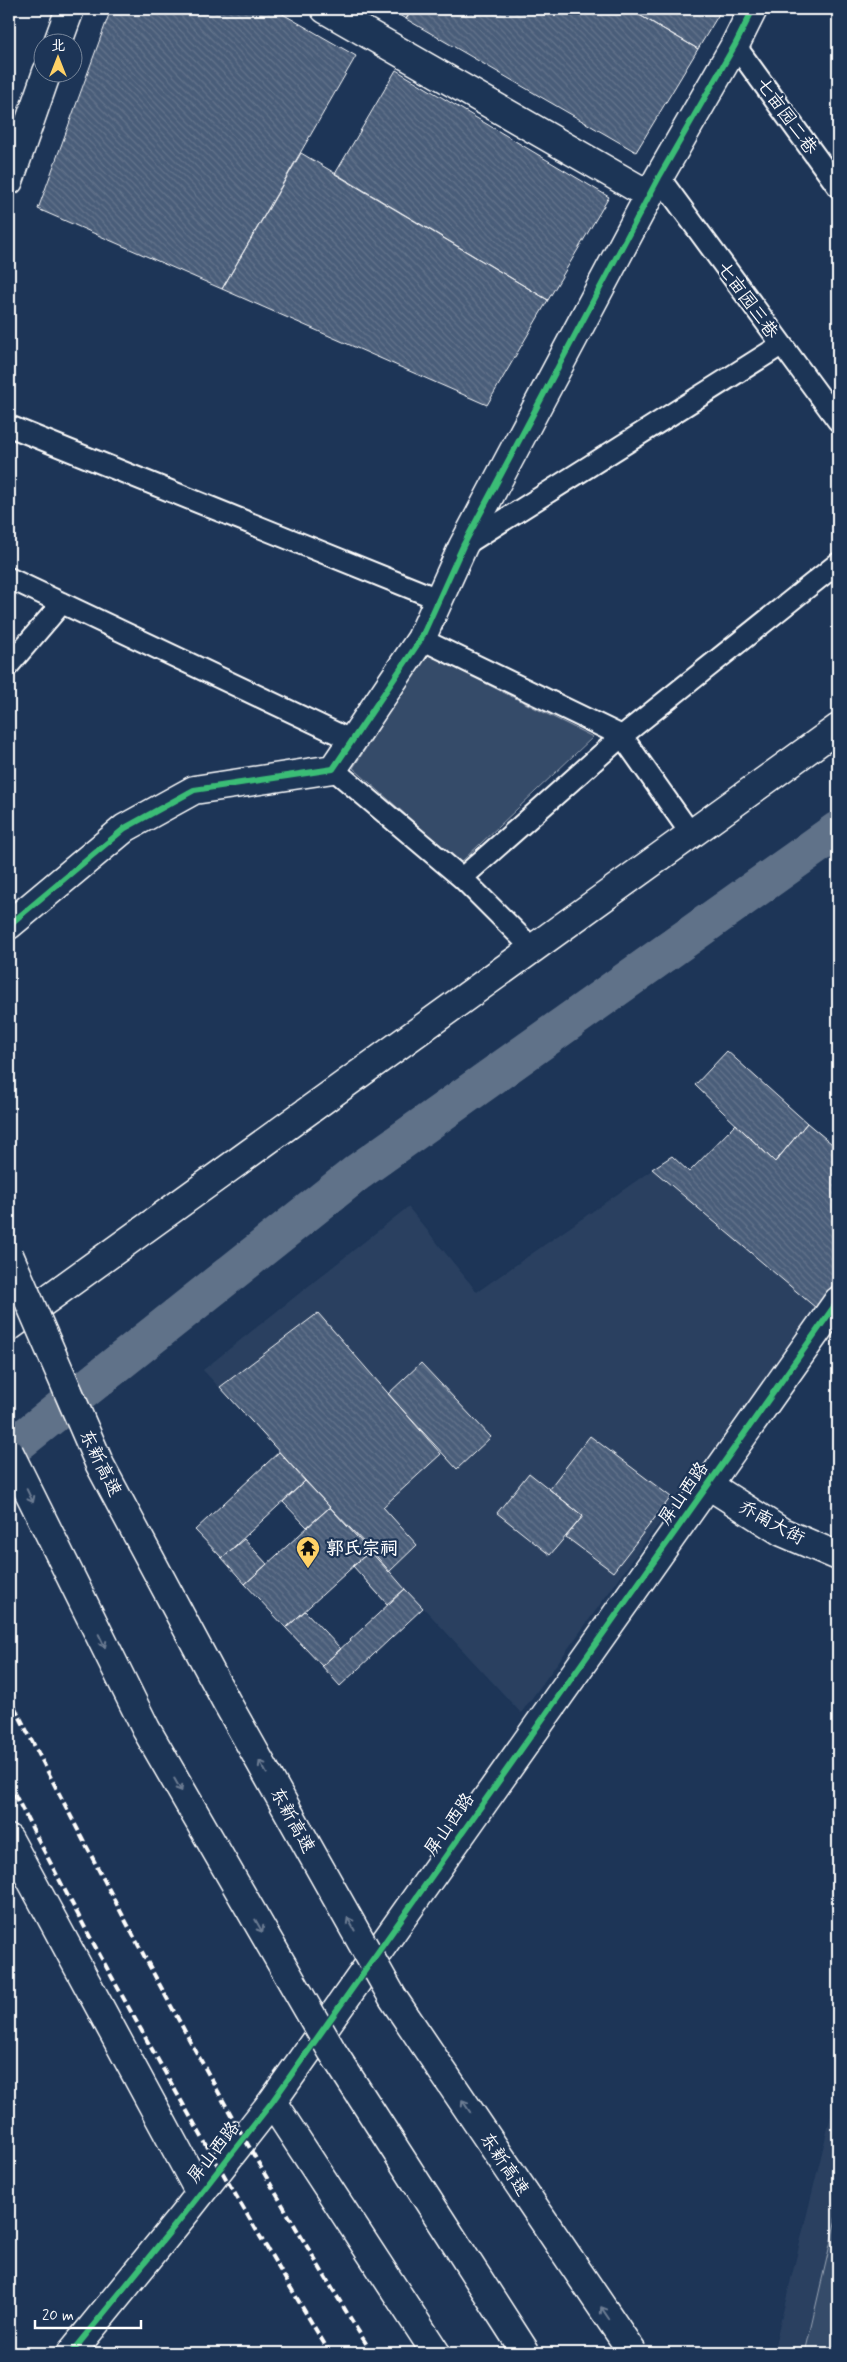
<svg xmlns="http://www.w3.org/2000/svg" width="847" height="2362" font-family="Mynerve,'LXGW WenKai TC',sans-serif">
	<defs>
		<pattern id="building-back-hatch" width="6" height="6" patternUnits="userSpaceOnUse" patternTransform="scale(1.25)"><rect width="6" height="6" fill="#4a5d79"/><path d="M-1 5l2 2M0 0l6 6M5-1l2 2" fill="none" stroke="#65758d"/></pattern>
	</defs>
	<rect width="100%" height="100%" fill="#1d3557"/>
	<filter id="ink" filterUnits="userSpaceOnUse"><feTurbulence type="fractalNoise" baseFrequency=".02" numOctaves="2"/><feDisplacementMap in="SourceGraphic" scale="10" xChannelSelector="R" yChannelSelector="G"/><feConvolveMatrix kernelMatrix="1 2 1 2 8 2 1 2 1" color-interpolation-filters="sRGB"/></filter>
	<g filter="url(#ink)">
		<!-- built -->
		<path fill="#2a4161" d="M727 1051 838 1149V1278L521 1713 203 1370 408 1207 477 1292 672 1156 689 1172 736 1124 695 1085Z
			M838 2087V2353H773Z"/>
		<!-- green -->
		<path fill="#364b69" stroke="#9aa5b4" d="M427 654 593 737 460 863 353 768Z
			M838 2210V2353H805Z"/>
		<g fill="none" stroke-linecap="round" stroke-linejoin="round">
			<!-- canal -->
			<path stroke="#617289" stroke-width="38" d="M9 1450 358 1172 838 830"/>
		</g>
		<!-- building -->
		<path fill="url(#building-back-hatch)" stroke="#fff" d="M111 9H274L356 56 222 289 38 209Z
			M388 9H413L406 19Z
			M413 9H629L698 49 636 152 406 19Z
			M629 9H722L698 49Z
			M396 70 609 197 548 300 335 174Z
			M301 153 548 300 487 405 222 289Z
			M727 1051 807 1123 775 1162 695 1085Z
			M807 1123 838 1149V1278L816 1308 652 1169 672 1156 689 1172 736 1124 775 1162Z
			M318 1313 441 1454 383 1507 417 1545 389 1572 220 1387Z
			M421 1363 491 1437 457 1469 388 1394Z
			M590 1436 671 1497 613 1572 566 1537 583 1516 549 1489Z
			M279 1452 305 1481 222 1558 195 1530Z
			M529 1473 583 1516 550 1555 497 1513Z
			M305 1481 330 1507 307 1527 283 1502Z
			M330 1507 371 1550 286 1628 245 1584Z
			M244 1539 267 1564 245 1584 222 1558Z
			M371 1550 405 1589 387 1604 353 1566Z
			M405 1589 423 1608 340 1686 322 1666Z
			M305 1611 341 1649 322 1666 286 1628Z"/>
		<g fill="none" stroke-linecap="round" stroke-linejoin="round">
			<!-- service casing -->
			<g stroke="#fff" stroke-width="24">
				<path id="service" d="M735 45 838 187
					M659 177 838 421
					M9 426 438 599
					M463 546 781 345
					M9 578 353 741
					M421 639 622 736 691 834
					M9 665 62 603
					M333 769 462 878 533 949
					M462 878 622 736 838 563"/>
			</g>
			<!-- minor casing -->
			<g stroke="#fff" stroke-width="31">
				<path id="minor" d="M325 9 649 195
					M58 42 70 9
					M9 181 47 72
					M9 925 125 828 194 790 333 769 421 639 463 546 659 177 735 45 753 9
					M9 1327 838 728
					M707 1484 782 1532 838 1556
					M9 1839 200 2193
					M272 2102 436 2353
					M71 2353 185 2213 272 2102 838 1301"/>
			</g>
			<!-- service -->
			<use href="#service" stroke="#1d3557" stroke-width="20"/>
			<!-- minor -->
			<use href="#minor" stroke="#1d3557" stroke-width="28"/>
			<!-- rail -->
			<path stroke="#fff" stroke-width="4" stroke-dasharray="8 4" stroke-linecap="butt" d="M9 1696C123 1919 239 2141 372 2353
				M9 1783C108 1977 217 2167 330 2353"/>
			<!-- motorway-bridge casing -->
			<g stroke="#fff" stroke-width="31" stroke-linecap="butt">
				<path id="motorway-bridge" d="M9 1255 100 1465 226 1701 393 1998 633 2353
					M9 1452 146 1729 332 2051 526 2353"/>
			</g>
			<!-- motorway-bridge -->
			<use href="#motorway-bridge" stroke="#1d3557" stroke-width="28"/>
			<!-- cycleway casing -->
			<g stroke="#1d3557" stroke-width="9">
				<path id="cycleway" d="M9 925 125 828 194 790 333 769 421 639 463 546 659 177 735 45 753 9
					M71 2353 185 2213 272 2102 838 1301"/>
			</g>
			<!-- cycleway -->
			<use href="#cycleway" stroke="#3abd76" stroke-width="6"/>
		</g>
		<!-- one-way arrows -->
		<defs><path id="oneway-shaft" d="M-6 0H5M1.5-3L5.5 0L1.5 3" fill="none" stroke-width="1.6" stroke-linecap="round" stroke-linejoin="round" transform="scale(1.25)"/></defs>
		<g stroke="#6c7c92">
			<use href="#oneway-shaft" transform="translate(30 1496) rotate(64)"/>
			<use href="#oneway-shaft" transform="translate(102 1641) rotate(64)"/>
			<use href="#oneway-shaft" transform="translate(263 1767) rotate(-119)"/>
			<use href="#oneway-shaft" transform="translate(178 1785) rotate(60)"/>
			<use href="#oneway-shaft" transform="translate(351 1924) rotate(-119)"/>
			<use href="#oneway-shaft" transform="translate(259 1926) rotate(60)"/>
			<use href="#oneway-shaft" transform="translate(466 2106) rotate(-124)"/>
			<use href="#oneway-shaft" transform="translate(605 2313) rotate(-124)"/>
		</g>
	</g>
	<!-- icons -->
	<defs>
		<g id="temple-pin" transform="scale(1.25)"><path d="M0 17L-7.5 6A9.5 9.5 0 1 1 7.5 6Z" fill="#ffd166" stroke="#1d3557"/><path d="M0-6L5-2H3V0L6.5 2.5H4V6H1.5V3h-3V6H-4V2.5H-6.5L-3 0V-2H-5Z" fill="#111"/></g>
	</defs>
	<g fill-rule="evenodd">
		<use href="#temple-pin" x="308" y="1548"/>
	</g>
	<g text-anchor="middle" stroke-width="4.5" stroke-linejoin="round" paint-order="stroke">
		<!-- street labels -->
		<g font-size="18" fill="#fff" stroke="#1d3557">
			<text transform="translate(787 116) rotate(54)" y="6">七亩园二巷</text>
			<text transform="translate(748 300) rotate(54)" y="6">七亩园三巷</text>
			<text transform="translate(101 1463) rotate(64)" y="6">东新高速</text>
			<text transform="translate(683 1493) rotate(-55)" y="6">屏山西路</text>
			<text transform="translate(772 1522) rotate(29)" y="6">乔南大街</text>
			<text transform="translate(293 1820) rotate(61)" y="6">东新高速</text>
			<text transform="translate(449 1824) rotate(-55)" y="6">屏山西路</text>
			<text transform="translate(213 2152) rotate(-52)" y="6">屏山西路</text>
			<text transform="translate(505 2164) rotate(56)" y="6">东新高速</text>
		</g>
		<!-- poi labels -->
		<g font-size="18" font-weight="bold" fill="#fff" stroke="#1d3557" text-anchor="start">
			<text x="326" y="1554">郭氏宗祠</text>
		</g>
	</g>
	<!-- margin -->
	<rect width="847" height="2362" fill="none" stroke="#1d3557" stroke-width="30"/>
	<rect x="15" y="15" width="817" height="2332" fill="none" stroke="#fff" stroke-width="2" filter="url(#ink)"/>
	<!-- north arrow -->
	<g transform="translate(58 58)"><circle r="24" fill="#1d3557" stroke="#77869a"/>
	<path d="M0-4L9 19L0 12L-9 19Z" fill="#ffd166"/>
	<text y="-8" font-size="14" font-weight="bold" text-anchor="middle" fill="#ffffff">北</text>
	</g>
	<!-- scale -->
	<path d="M35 2320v8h106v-8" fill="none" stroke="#ffffff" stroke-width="2.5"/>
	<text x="42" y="2320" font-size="15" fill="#ffffff" stroke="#1d3557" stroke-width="4" paint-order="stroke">20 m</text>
</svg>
